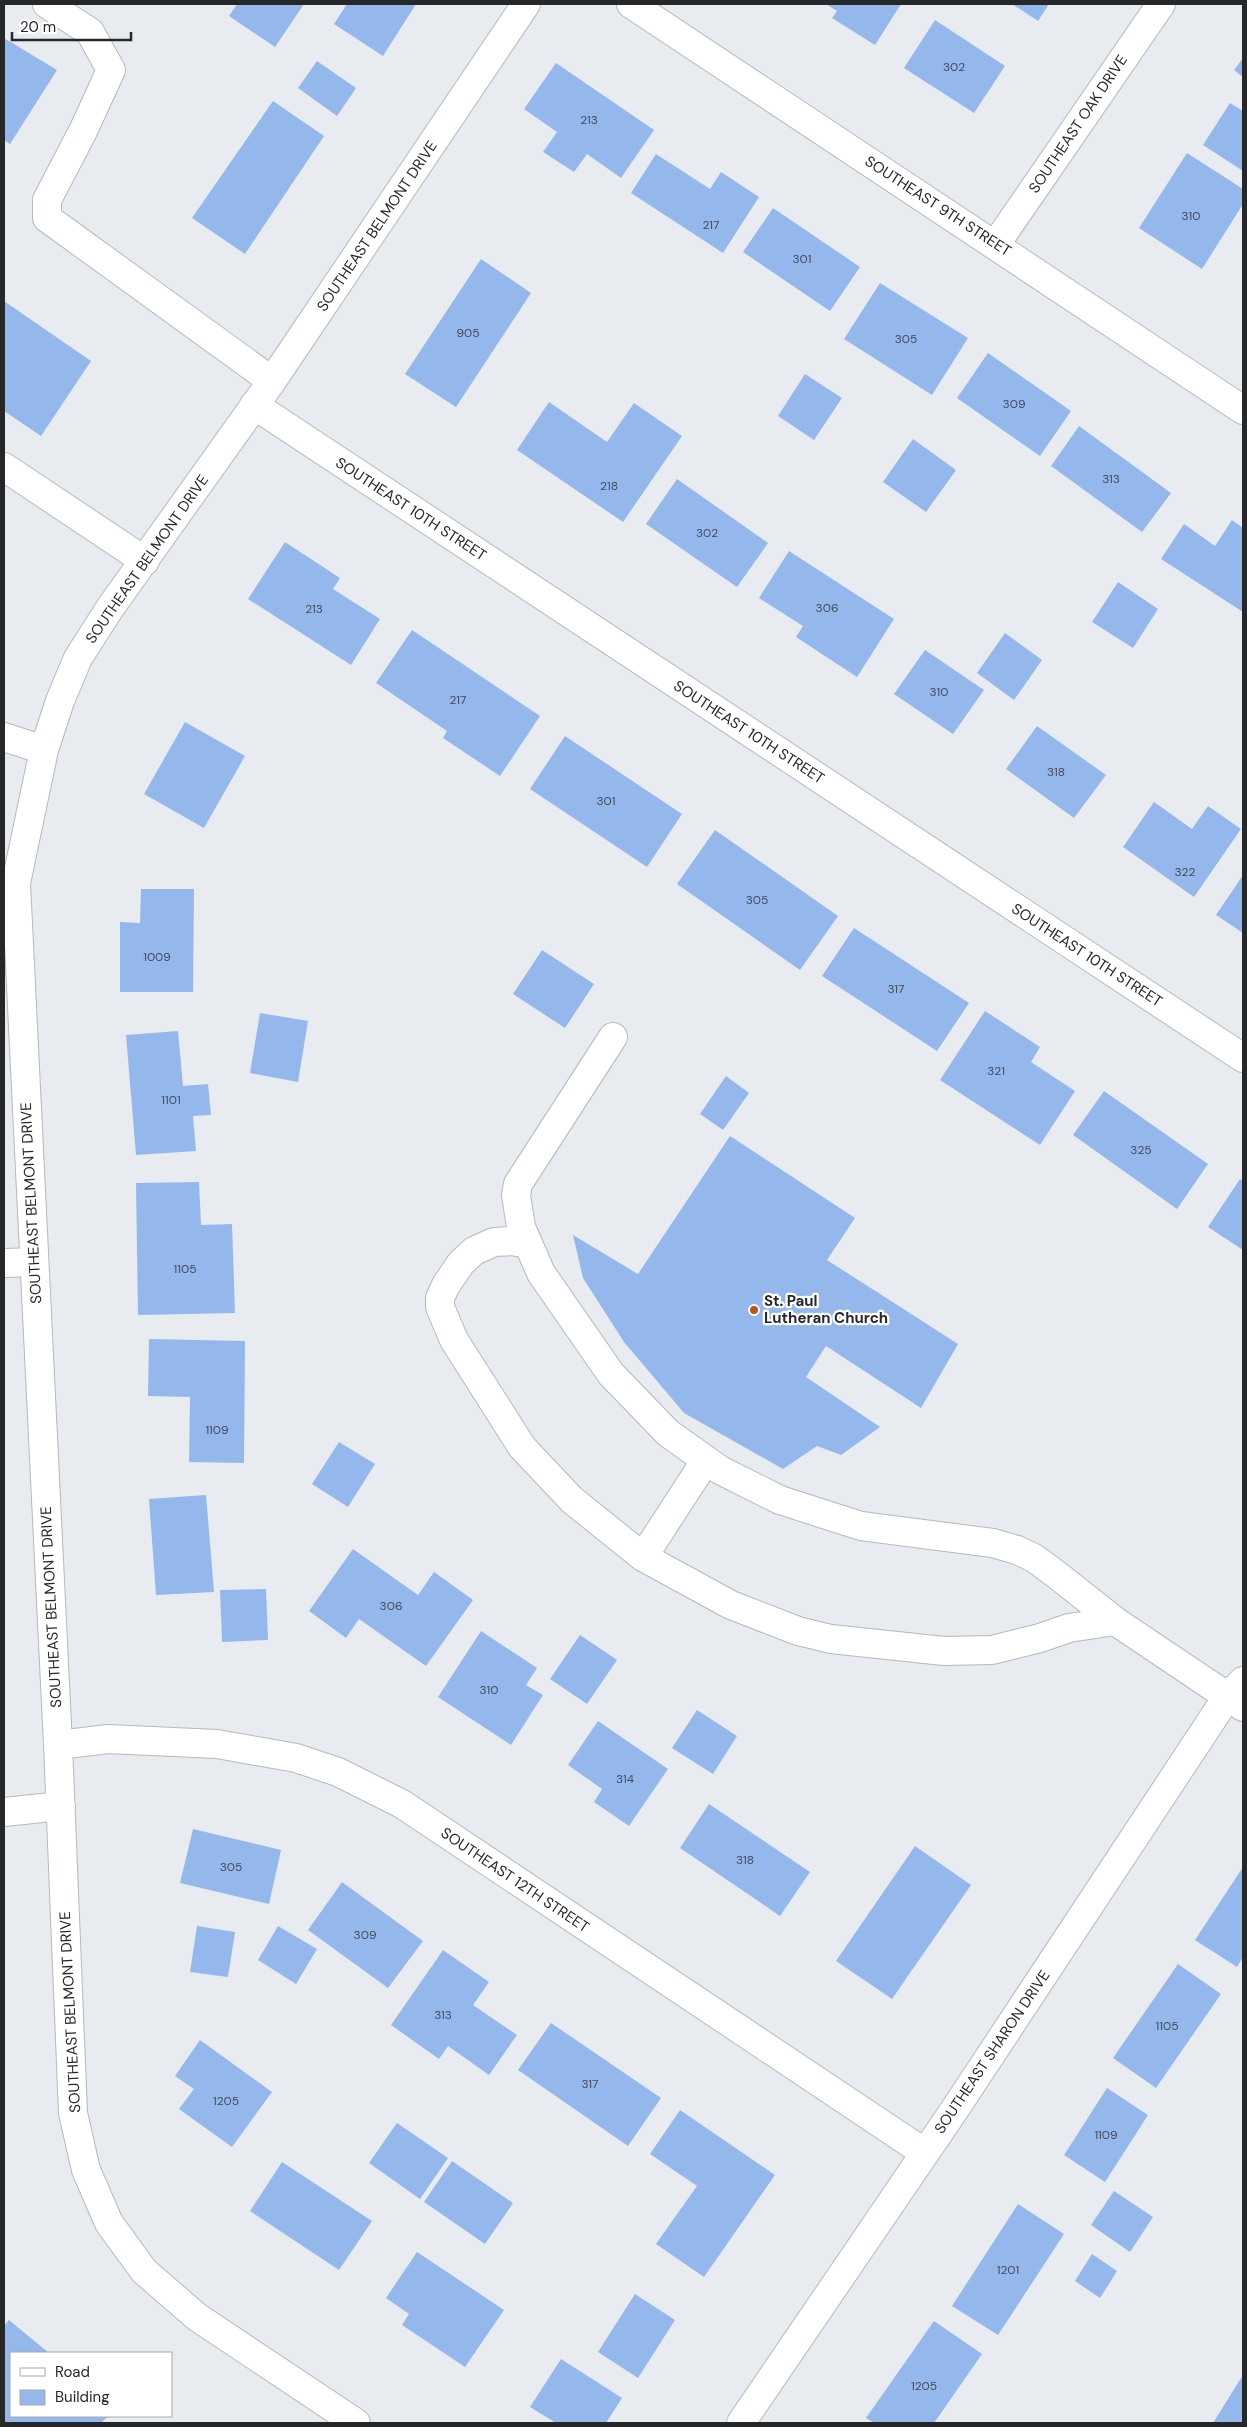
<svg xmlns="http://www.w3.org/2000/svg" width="1247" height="2427" font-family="'DM Sans',sans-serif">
	<rect width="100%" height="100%" fill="#e8ebef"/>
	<!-- building -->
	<path fill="#95b8ec" d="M237 4H304L275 47 229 16Z
		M347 4H416L383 56 334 24Z
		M826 4H901L875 45 832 18 837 11Z
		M1012 4H1049L1038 21Z
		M935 20 1005 66 974 113 904 68Z
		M4 38 57 70 10 144 4 140Z
		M1243 58V77L1234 70Z
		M317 61 356 88 337 116 298 88Z
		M556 63 654 130 621 178 587 154 574 172 543 152 557 132 524 109Z
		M273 101 324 136 245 254 192 218Z
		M1230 103 1243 111V171L1203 145Z
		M1187 153 1243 189V204L1202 269 1139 228Z
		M656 154 710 189 721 172 759 197 723 253 631 193Z
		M773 208 860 267 830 311 743 252Z
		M481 259 531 293 456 407 405 374Z
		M880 283 968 338 932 395 844 339Z
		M4 301 91 361 41 436 4 411Z
		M988 353 1071 411 1040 456 957 398Z
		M805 374 842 398 814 440 778 416Z
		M549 402 607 442 634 403 682 436 623 522 517 450Z
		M1079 426 1171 493 1142 532 1051 466Z
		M913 439 956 470 926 512 883 482Z
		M677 479 768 543 737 587 646 524Z
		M1232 520 1243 528V612L1161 559 1184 524 1215 546Z
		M285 542 340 578 333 589 380 619 351 665 248 599Z
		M789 551 894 619 857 677 796 637 803 626 759 598Z
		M1118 582 1158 609 1133 648 1092 622Z
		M412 630 540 716 500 776 443 738 447 731 376 683Z
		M1005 633 1042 660 1014 700 977 673Z
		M925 650 984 690 953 734 894 694Z
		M185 722 245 756 204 828 144 794Z
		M1037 726 1106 775 1074 818 1006 769Z
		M565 736 682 814 647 867 530 789Z
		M1154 802 1192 829 1208 806 1241 829 1194 897 1123 847Z
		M715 830 838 916 800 970 677 884Z
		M1243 875V933L1216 915Z
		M141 889H194L193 992H120V922L140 923Z
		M854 928 969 1003 937 1051 822 976Z
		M542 950 594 984 565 1028 513 994Z
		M985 1011 1040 1047 1031 1062 1075 1091 1040 1145 940 1080Z
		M260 1013 308 1021 298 1082 250 1073Z
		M178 1031 183 1086 208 1084 211 1115 193 1116 196 1151 136 1155 126 1035Z
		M726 1076 749 1093 723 1130 700 1114Z
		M1104 1091 1208 1164 1177 1209 1073 1135Z
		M730 1136 855 1218 827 1260 958 1344 921 1408 826 1346 806 1377 880 1427 841 1455 817 1446 783 1469 684 1413 624 1342 583 1278 573 1235 638 1274Z
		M1240 1179 1243 1181V1250L1208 1227Z
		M199 1182 201 1225 232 1224 235 1313 138 1315 136 1183Z
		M149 1339 245 1341 244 1463 189 1462 190 1397 148 1396Z
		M339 1442 375 1464 348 1507 312 1484Z
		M206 1495 214 1592 156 1595 149 1499Z
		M353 1549 418 1595 434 1572 473 1600 426 1666 359 1619 346 1638 309 1611Z
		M266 1589 268 1640 222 1642 220 1590Z
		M481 1631 537 1668 526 1685 543 1695 511 1745 438 1697Z
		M580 1635 617 1660 587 1704 550 1679Z
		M697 1710 737 1736 713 1774 672 1748Z
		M598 1721 668 1769 629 1826 594 1802 602 1789 568 1765Z
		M709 1804 810 1872 780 1916 680 1848Z
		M193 1829 281 1850 269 1904 180 1883Z
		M915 1846 971 1885 892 1999 836 1961Z
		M1243 1867V1957L1237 1967 1195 1940Z
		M342 1882 423 1941 388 1988 308 1930Z
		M197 1926 235 1932 228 1977 190 1972Z
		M278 1926 317 1949 296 1984 258 1960Z
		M443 1950 489 1982 473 2005 517 2035 489 2075 448 2046 439 2059 391 2025Z
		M1178 1964 1221 1994 1156 2088 1113 2058Z
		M551 2023 661 2098 628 2146 518 2070Z
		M200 2040 272 2092 232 2147 179 2109 194 2089 175 2076Z
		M1107 2088 1148 2115 1105 2182 1064 2155Z
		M680 2110 775 2175 704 2277 656 2244 697 2186 650 2154Z
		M397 2123 448 2158 420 2199 369 2163Z
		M452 2161 513 2203 485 2244 424 2202Z
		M282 2162 372 2221 339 2270 250 2211Z
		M1114 2191 1153 2217 1130 2252 1091 2225Z
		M1018 2204 1064 2234 998 2335 952 2306Z
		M417 2252 504 2310 465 2367 402 2325 409 2314 386 2298Z
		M1092 2254 1117 2271 1100 2298 1075 2281Z
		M635 2294 675 2320 638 2378 598 2352Z
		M9 2320 49 2353H11V2416H108L101 2423H4V2326Z
		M934 2321 982 2354 934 2423H874L866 2418Z
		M561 2359 622 2398 606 2423H556L530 2407Z
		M1243 2375V2423H1213Z"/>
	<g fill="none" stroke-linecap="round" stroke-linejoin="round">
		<!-- minor casing -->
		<g stroke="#b6b8bc" stroke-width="30">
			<path id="minor" d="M47 4 90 32 111 70 83 131 47 200V218L272 381
				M631 4 1243 410
				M996 244 1161 4
				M254 405 1243 1058
				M4 467 145 561
				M4 737 44 750
				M613 1037 518 1184 516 1195 521 1227 541 1273 611 1374 668 1433 720 1470 780 1500 861 1526 993 1543 1017 1550 1034 1558 1057 1575 1115 1621 1243 1707
				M528 1244 512 1241 494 1242 474 1251 461 1263 446 1285 440 1298V1307L454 1340 522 1447 572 1500 643 1557 731 1605 798 1631 831 1639 944 1651 992 1650 1040 1638 1069 1628 1115 1621
				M4 1263 34 1262
				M643 1557 706 1460
				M58 1745 108 1739 217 1744 296 1758 338 1772 402 1804 925 2153
				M4 1812 61 1806
				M356 2423 197 2317 144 2271 109 2223 86 2170 73 2113 58 1745 16 883 44 750 60 701 78 658 110 608 272 381 526 4
				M741 2423 953 2112 1227 1697 1243 1681"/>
		</g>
		<!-- minor -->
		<use href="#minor" stroke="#fff" stroke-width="28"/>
	</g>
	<!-- markers -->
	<circle fill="#b95719" stroke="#fff" stroke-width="2" cx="754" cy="1310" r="5"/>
	<g text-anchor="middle" stroke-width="4.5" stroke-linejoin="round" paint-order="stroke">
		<!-- number labels -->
		<g font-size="12" fill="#424b5a">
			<text x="954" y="71">302</text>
			<text x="589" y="124">213</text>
			<text x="1191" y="220">310</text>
			<text x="711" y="229">217</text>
			<text x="802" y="263">301</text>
			<text x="468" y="337">905</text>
			<text x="906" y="343">305</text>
			<text x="1014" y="408">309</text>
			<text x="1111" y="483">313</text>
			<text x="609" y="490">218</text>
			<text x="707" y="537">302</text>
			<text x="827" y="612">306</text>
			<text x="314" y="613">213</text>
			<text x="939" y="696">310</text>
			<text x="458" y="704">217</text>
			<text x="1056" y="776">318</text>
			<text x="606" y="805">301</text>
			<text x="1185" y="876">322</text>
			<text x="757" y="904">305</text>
			<text x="157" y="961">1009</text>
			<text x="896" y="993">317</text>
			<text x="996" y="1075">321</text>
			<text x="171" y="1104">1101</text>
			<text x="1141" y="1154">325</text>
			<text x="185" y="1273">1105</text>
			<text x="217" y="1434">1109</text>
			<text x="391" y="1610">306</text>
			<text x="489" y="1694">310</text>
			<text x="625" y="1783">314</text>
			<text x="745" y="1864">318</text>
			<text x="231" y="1871">305</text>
			<text x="365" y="1939">309</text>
			<text x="443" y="2019">313</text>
			<text x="1167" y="2030">1105</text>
			<text x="590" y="2088">317</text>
			<text x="226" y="2105">1205</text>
			<text x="1106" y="2139">1109</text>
			<text x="1008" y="2274">1201</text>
			<text x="924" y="2390">1205</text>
		</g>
		<!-- street labels -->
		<g font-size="15" fill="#262729" stroke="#fff">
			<text transform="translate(1078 124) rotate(-56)" y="5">SOUTHEAST OAK DRIVE</text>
			<text transform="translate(938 206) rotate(33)" y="5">SOUTHEAST 9TH STREET</text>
			<text transform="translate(377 226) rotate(-56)" y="5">SOUTHEAST BELMONT DRIVE</text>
			<text transform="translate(411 509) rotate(33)" y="5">SOUTHEAST 10TH STREET</text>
			<text transform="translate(147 559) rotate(-55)" y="5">SOUTHEAST BELMONT DRIVE</text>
			<text transform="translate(749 732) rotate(33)" y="5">SOUTHEAST 10TH STREET</text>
			<text transform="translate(1087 955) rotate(33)" y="5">SOUTHEAST 10TH STREET</text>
			<text transform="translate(31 1203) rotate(-93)" y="5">SOUTHEAST BELMONT DRIVE</text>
			<text transform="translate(51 1607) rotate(-93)" y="5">SOUTHEAST BELMONT DRIVE</text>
			<text transform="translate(515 1880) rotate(34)" y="5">SOUTHEAST 12TH STREET</text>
			<text transform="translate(70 2012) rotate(-93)" y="5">SOUTHEAST BELMONT DRIVE</text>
			<text transform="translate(992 2052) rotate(-56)" y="5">SOUTHEAST SHARON DRIVE</text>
		</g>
		<!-- poi labels -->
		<g font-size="15" font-weight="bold" fill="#262729" stroke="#fff" text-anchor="start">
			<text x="764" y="1306">St. Paul<tspan x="764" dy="17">Lutheran Church</tspan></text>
		</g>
	</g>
	<!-- border -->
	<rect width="1247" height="2427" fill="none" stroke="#262729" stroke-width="10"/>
	<!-- legend -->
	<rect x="10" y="2352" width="162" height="65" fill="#ffffff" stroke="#a8a9a9"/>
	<rect x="20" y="2368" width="25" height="8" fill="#ffffff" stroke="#a8a9a9"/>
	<text x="55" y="2377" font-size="15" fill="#262729">Road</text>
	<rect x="20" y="2390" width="25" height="15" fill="#95b8ec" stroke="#a8a9a9"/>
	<text x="55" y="2402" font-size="15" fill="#262729">Building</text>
	<!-- scale -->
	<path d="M12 32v8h119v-8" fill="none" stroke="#262729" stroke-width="2.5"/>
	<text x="20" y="32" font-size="15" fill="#262729" stroke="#ffffff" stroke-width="4" paint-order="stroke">20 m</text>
</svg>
